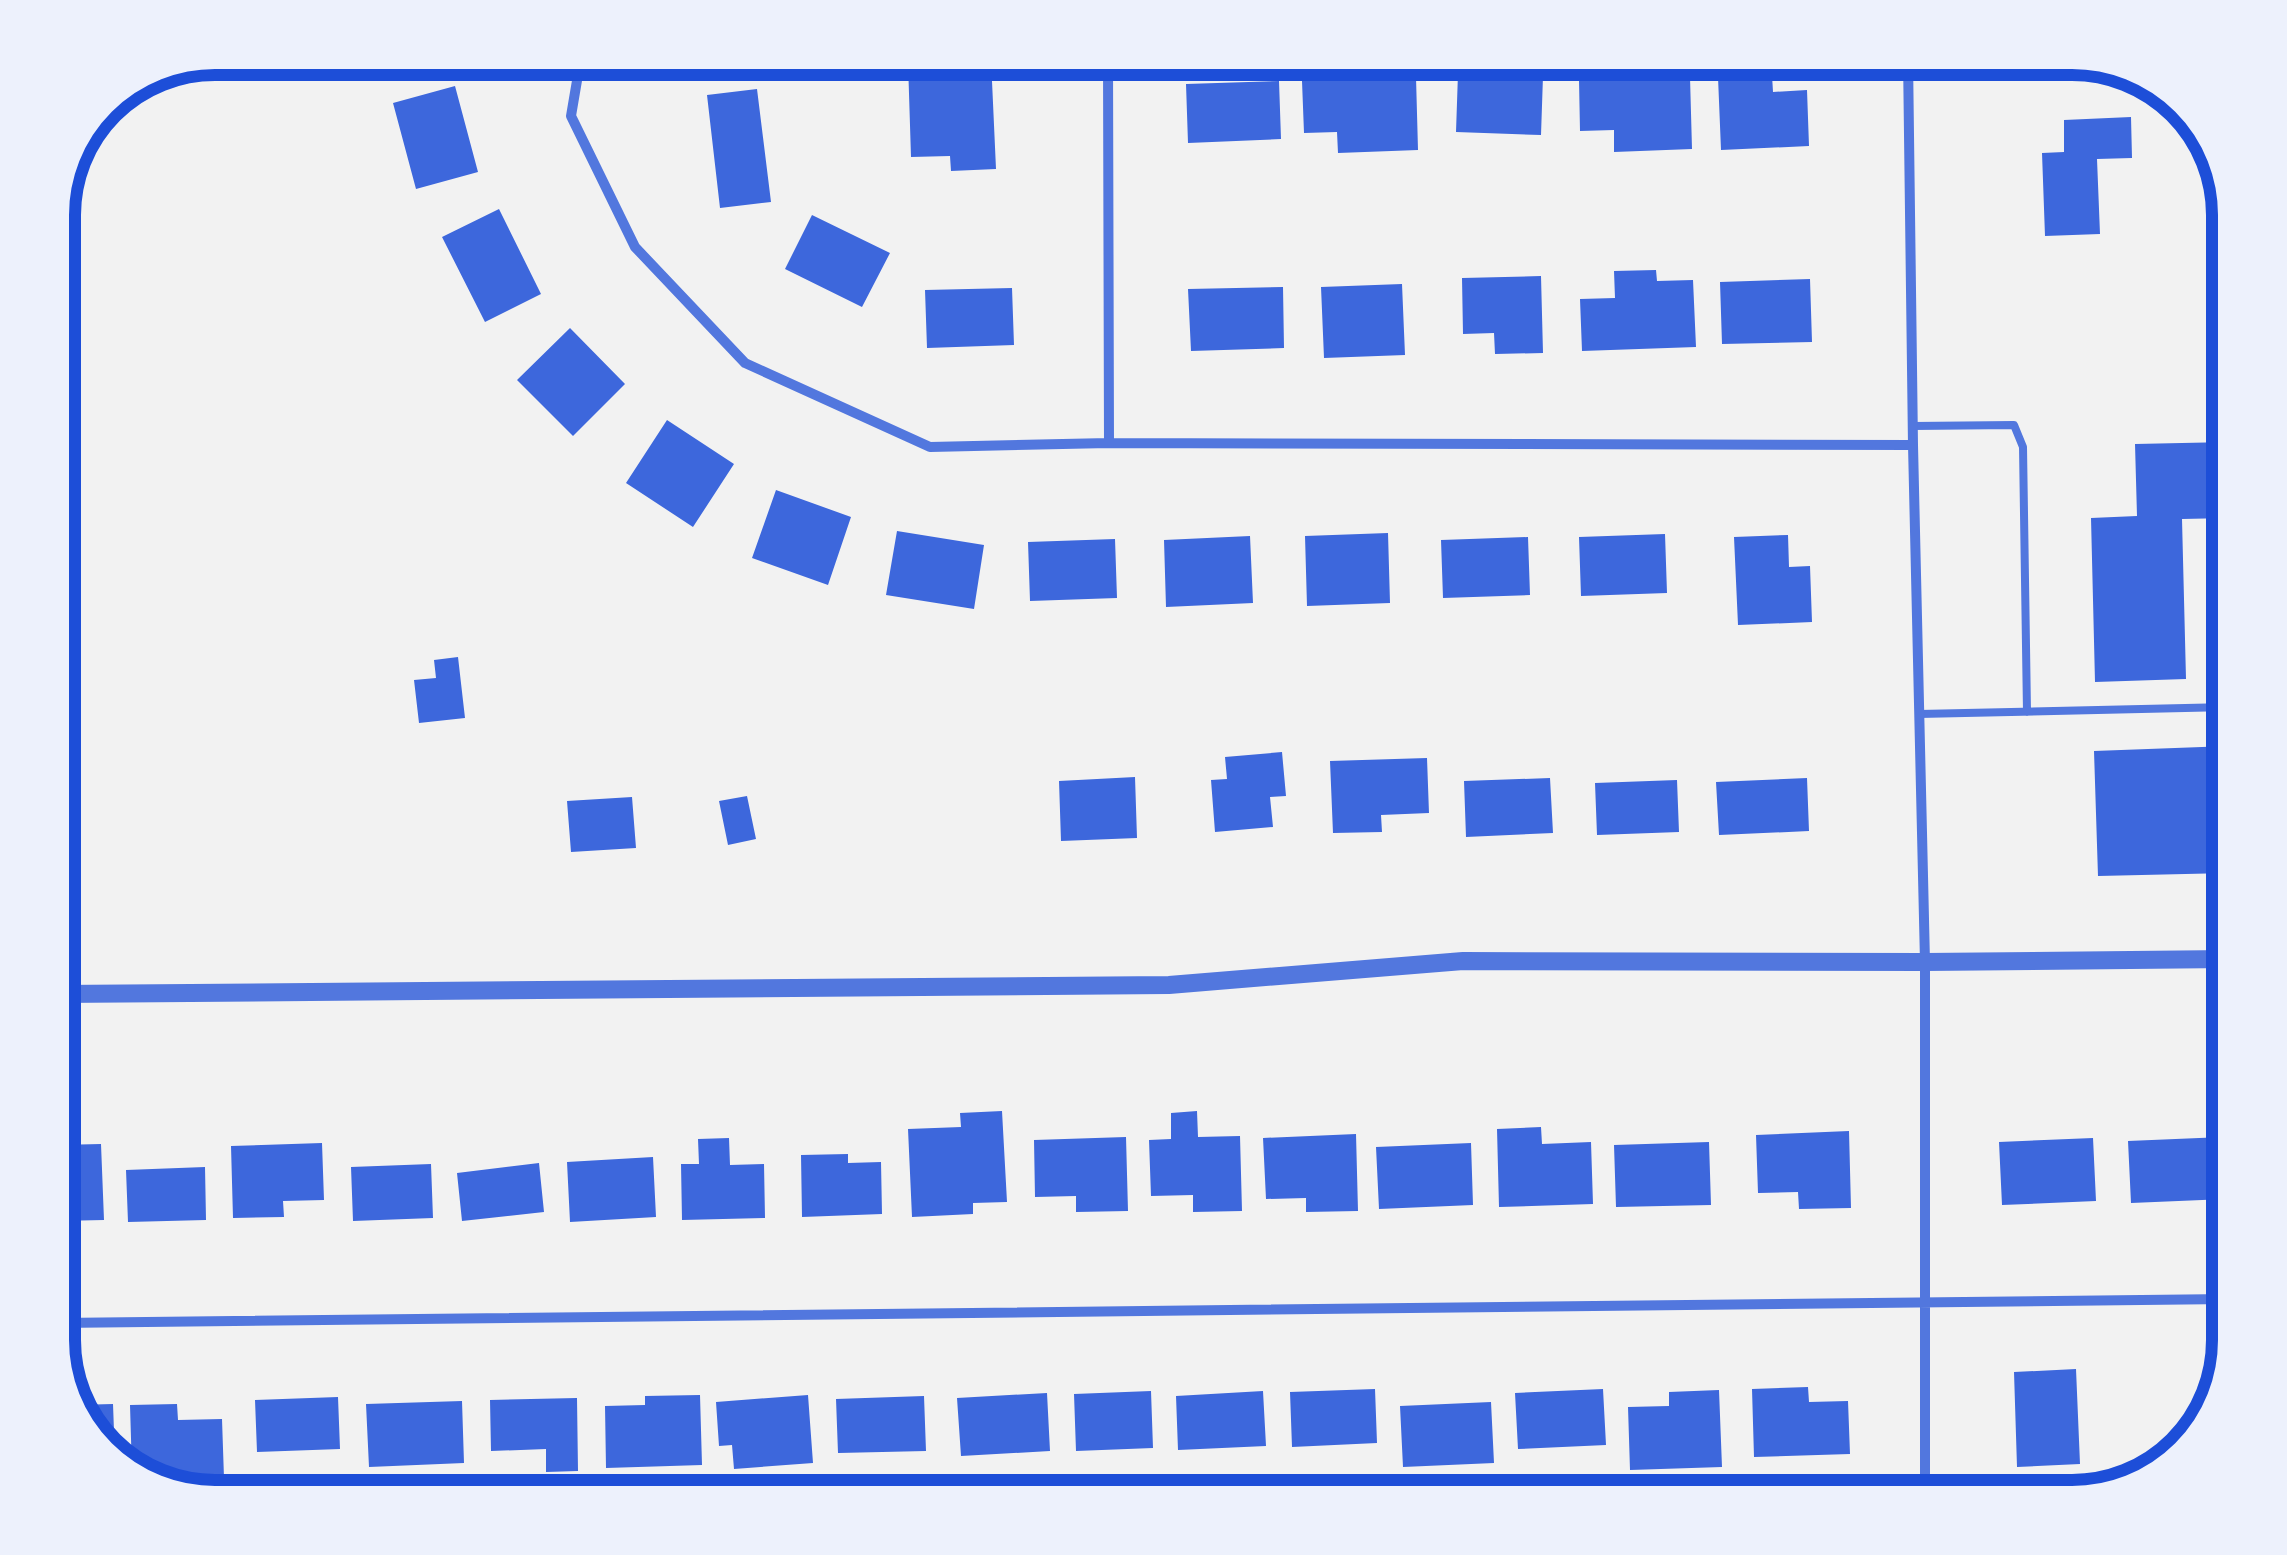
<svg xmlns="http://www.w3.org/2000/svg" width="2287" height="1555" font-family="'Open Sans',sans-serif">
	<rect width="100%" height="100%" fill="#f2f2f2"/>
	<!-- building -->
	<path fill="#3d67dc" d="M991 59 996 169 951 171 950 156 911 157 908 62Z
		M1458 73 1543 76 1541 135 1456 132Z
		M1772 75 1773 92 1807 90 1809 146 1721 150 1718 77Z
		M1416 77 1418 150 1338 153 1337 132 1304 133 1302 81Z
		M1690 77 1692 149 1614 152V130L1580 131 1579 80Z
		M1279 81 1281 139 1188 143 1186 84Z
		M455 86 478 172 416 189 393 103Z
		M757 89 771 202 720 208 707 95Z
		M2131 117 2132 158 2097 159 2100 234 2045 236 2042 153 2064 152V120Z
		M499 209 541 294 485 322 442 237Z
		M812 215 890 253 862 307 785 269Z
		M1656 270 1657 281 1693 280 1696 347 1582 351 1580 299 1615 298 1614 271Z
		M1541 276 1543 353 1495 354 1494 333 1463 334 1462 278Z
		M1810 279 1812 342 1722 344 1720 282Z
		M1402 284 1405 355 1324 358 1321 287Z
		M1283 287 1284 348 1191 351 1188 289Z
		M1012 288 1014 345 927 348 925 290Z
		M570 328 625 384 573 436 517 380Z
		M667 420 734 464 693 527 626 483Z
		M2229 442V518L2182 519 2186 679 2095 682 2091 518 2137 516 2135 444Z
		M776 490 851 517 828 585 752 558Z
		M897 531 984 545 974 609 886 595Z
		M1388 533 1390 603 1307 606 1305 536Z
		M1665 534 1667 593 1581 596 1579 537Z
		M1788 535 1789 567 1810 566 1812 622 1738 625 1734 537Z
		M1250 536 1253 603 1166 607 1164 540Z
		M1528 537 1530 595 1443 598 1441 540Z
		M1115 539 1117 598 1030 601 1028 542Z
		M458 657 465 718 419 723 414 680 436 678 434 660Z
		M2229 746V873L2098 876 2094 751Z
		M1282 752 1286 796 1270 797 1273 827 1215 832 1211 780 1227 779 1225 757Z
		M1427 758 1429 813 1381 815 1382 832 1333 833 1330 761Z
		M1135 777 1137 838 1061 841 1059 781Z
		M1550 778 1553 833 1466 837 1464 781Z
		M1807 778 1809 831 1719 835 1716 782Z
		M1677 780 1679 832 1597 835 1595 783Z
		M747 796 756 839 728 845 719 801Z
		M632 797 636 848 571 852 567 801Z
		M1002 1111 1007 1202 973 1203V1214L912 1217 908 1129 961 1127 960 1113Z
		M1197 1111 1198 1137 1240 1136 1242 1211 1193 1212V1195L1151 1196 1149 1140 1171 1139V1113Z
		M1541 1127 1542 1144 1591 1142 1593 1204 1499 1207 1497 1129Z
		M1849 1131 1851 1208 1799 1209 1798 1192 1758 1193 1756 1135Z
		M1356 1134 1358 1211 1306 1212V1198L1266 1199 1263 1138Z
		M1126 1137 1128 1211 1076 1212V1196L1035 1197 1034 1140Z
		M2223 1137 2226 1199 2131 1203 2128 1141Z
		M729 1138 730 1165 764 1164 765 1218 682 1220 681 1164H699L698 1139Z
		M2093 1138 2096 1201 2002 1205 1999 1142Z
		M1709 1142 1711 1205 1616 1207 1614 1145Z
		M322 1143 324 1200 283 1201 284 1217 233 1218 231 1146Z
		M1471 1143 1473 1205 1379 1209 1376 1147Z
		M101 1144 104 1220 58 1221V1145Z
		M848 1154V1163L881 1162 882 1214 802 1217 801 1155Z
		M653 1157 656 1217 570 1222 567 1162Z
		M539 1163 544 1212 462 1221 457 1173Z
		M431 1164 433 1218 353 1221 351 1167Z
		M205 1167 206 1220 128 1222 126 1170Z
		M2076 1369 2080 1464 2017 1467 2014 1372Z
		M1808 1387 1809 1402 1848 1401 1850 1454 1754 1457 1752 1389Z
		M1375 1389 1377 1443 1292 1447 1290 1392Z
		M1603 1389 1606 1445 1518 1449 1515 1393Z
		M1719 1390 1722 1467 1630 1470 1628 1407 1669 1406V1392Z
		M1151 1391 1153 1448 1076 1451 1074 1394Z
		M1263 1391 1266 1446 1178 1450 1176 1396Z
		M1047 1393 1050 1451 961 1456 957 1398Z
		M700 1395 702 1465 606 1468 605 1406 645 1405V1396Z
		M808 1395 813 1463 734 1469 732 1445 719 1446 716 1402Z
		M924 1396 926 1451 838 1453 836 1399Z
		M338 1397 340 1449 257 1452 255 1400Z
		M577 1398 578 1471 546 1472V1449L491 1451 490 1400Z
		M462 1401 464 1463 369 1467 366 1404Z
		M1491 1402 1494 1463 1403 1467 1400 1406Z
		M113 1404 115 1458 78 1418 75 1405Z
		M177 1404 178 1420 222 1419 224 1478 159 1480 132 1472 130 1405Z"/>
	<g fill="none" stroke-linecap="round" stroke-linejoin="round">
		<!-- service -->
		<path stroke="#5277de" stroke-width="8" d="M1913 426 2014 425 2023 447 2027 712
			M1919 714 2229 707"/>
		<!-- minor -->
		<path stroke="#5277de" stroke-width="10" d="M581 57 571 116 635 247 745 363 930 447 1109 443 1913 445
			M1108 57 1109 443
			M1908 57 1913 445 1925 962V1497
			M58 1323 2229 1299"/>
		<!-- tertiary -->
		<path stroke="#5277de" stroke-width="18" d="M58 994 1169 985 1463 961 1925 962 2229 959"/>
	</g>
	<!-- crop -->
	<path d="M0 0H2287V1555H0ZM215 75H2072A140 140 0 0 1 2212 215V1340A140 140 0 0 1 2072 1480H215A140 140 0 0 1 75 1340V215A140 140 0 0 1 215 75Z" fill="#edf1fc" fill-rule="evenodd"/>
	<path fill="none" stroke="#1d4ed8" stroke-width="12" d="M215 75H2072A140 140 0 0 1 2212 215V1340A140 140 0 0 1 2072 1480H215A140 140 0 0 1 75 1340V215A140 140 0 0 1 215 75Z"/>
</svg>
